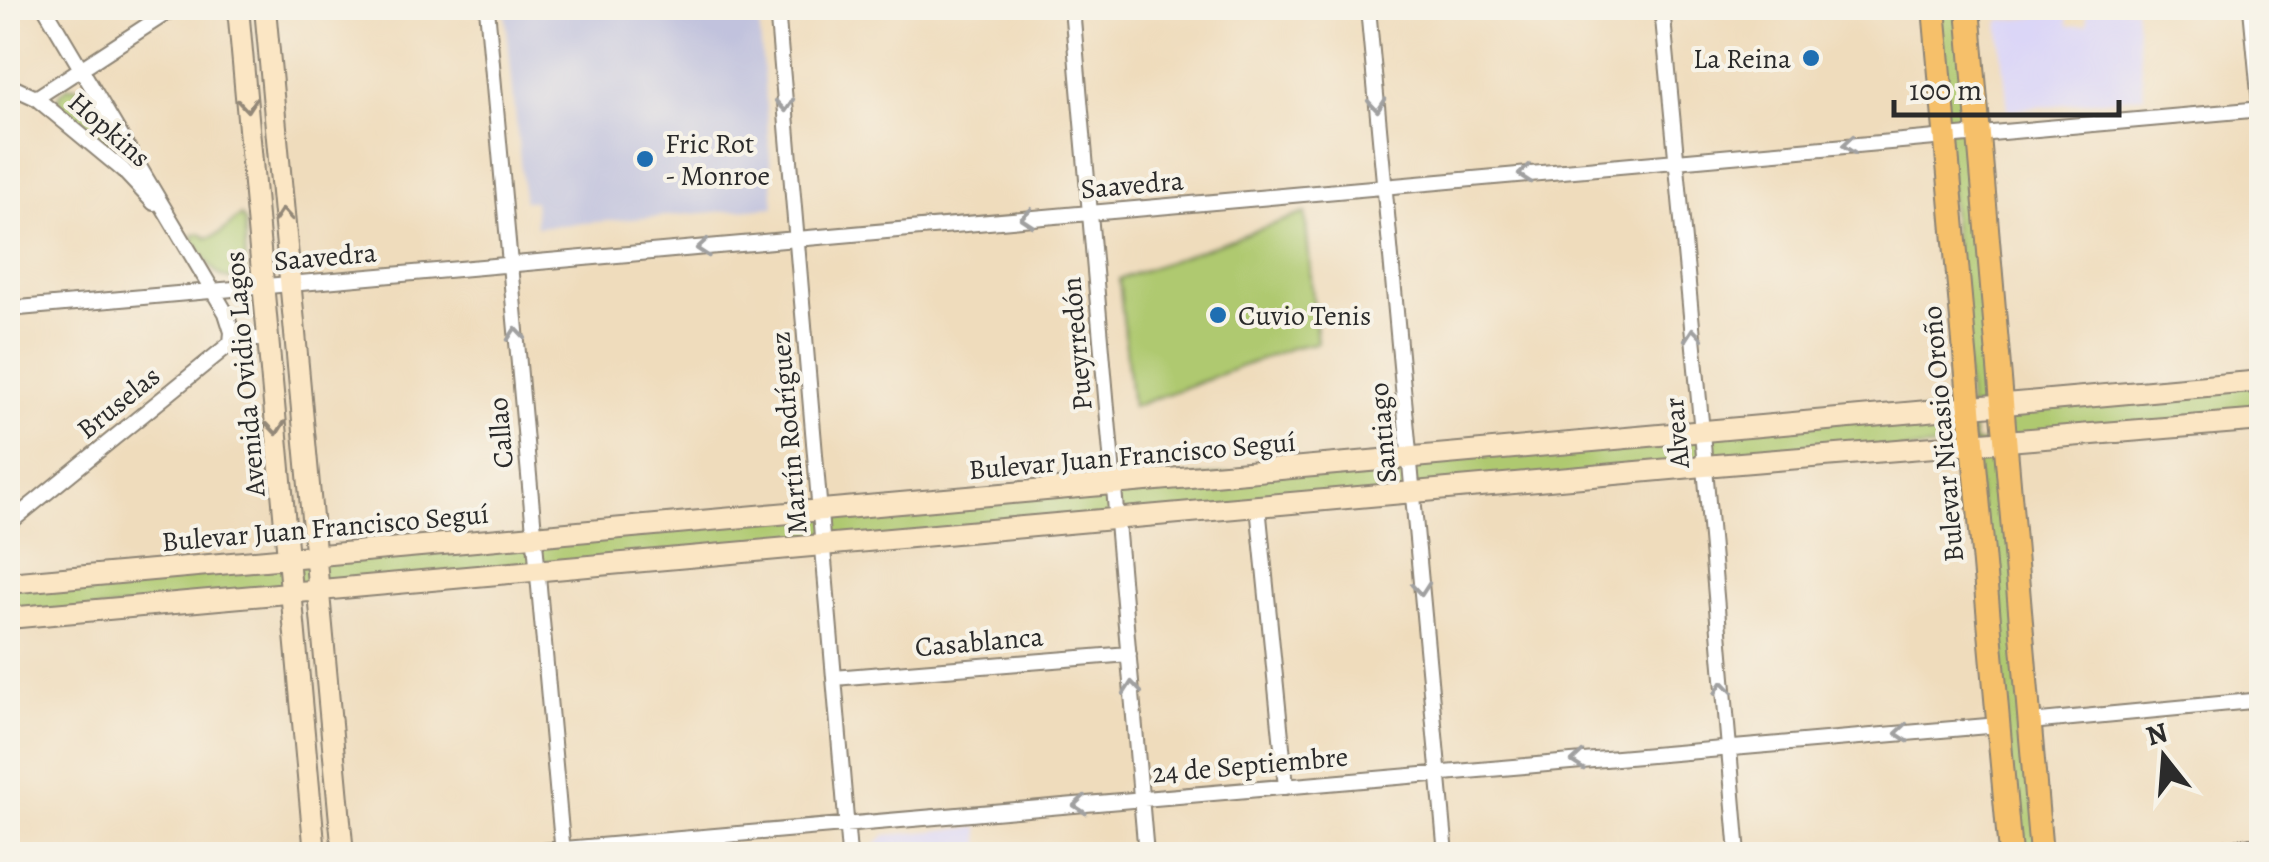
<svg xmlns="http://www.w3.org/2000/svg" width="2269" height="862" font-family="Alegreya,serif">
	<rect width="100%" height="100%" fill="#f7f3e8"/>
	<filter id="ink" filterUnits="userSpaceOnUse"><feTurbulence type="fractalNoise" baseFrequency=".01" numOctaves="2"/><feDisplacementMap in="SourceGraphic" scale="20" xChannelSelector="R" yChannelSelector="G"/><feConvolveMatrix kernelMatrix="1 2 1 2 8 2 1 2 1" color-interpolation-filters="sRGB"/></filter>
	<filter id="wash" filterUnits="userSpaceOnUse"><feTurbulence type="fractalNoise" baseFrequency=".0048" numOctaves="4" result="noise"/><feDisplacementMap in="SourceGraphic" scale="40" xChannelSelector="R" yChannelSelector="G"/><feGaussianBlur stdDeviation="2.25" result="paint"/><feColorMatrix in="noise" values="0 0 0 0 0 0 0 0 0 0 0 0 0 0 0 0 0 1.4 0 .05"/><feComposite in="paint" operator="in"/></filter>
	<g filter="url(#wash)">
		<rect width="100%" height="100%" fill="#efdcbc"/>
		<!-- built -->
		<path fill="#dbd6f7" d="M2086 8H2135L2144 96 2008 110 1999 21 2067 14 2068 26 2087 25Z
			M979 827 981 854H873L872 848 885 835Z"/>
		<!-- industrial -->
		<path fill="#c1c2dd" d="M505 8H758L774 207 536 227 534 201H524Z"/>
		<!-- green -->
		<path fill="#afc970" stroke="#6d7a4e" stroke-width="2.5" fill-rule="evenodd" d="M1934 8H1968L2002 404 2261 381V420L2005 441 2041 854H2010L1974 444 8 618V583L1969 408ZM2002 405 2004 441 1974 443 1970 408Z
			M68 87H77L85 92 127 159 126 161H123L58 107C56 97 60 93 68 87Z
			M1305 213 1317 343 1294 347 1132 407 1119 279Z
			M241 216 245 221 246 272C222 295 204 257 193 239V235L200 233 207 238C224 235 228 224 241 216Z"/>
	</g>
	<g filter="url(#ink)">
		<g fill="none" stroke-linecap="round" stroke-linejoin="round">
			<!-- street casing -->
			<g stroke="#8d8474" stroke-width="18">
				<path id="street" d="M45 8 226 313 232 332 231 343
					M487 8 563 854
					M777 8 849 854
					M1072 8 1146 854
					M1368 8 1446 854
					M1662 8 1702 432 1738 854
					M2251 8 2262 126
					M8 85 36 98 123 170 154 203
					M36 98 174 8
					M8 309 2262 109
					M1258 506 1286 787
					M8 524 231 343 248 339H268
					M834 678 1129 654
					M2030 722 2262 700
					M700 838 701 854
					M507 854 1999 725
					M2168 854 2262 844"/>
			</g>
			<!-- secondary casing -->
			<g stroke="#8d8474" stroke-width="24">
				<path id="secondary" d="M238 8 315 854
					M265 8 343 854
					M8 583 2262 381
					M8 618 1704 466 2262 420"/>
			</g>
			<!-- primary casing -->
			<g stroke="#8d8474" stroke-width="26">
				<path id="primary" d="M1934 8 2010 854
					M1968 8 2041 854"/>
			</g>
			<!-- street -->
			<use href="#street" stroke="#fff" stroke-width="14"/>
			<!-- secondary -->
			<use href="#secondary" stroke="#fbe6c4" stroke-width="20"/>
			<!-- primary -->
			<use href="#primary" stroke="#f6c06b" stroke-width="22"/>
		</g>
		<!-- one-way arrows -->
		<defs><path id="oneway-chevron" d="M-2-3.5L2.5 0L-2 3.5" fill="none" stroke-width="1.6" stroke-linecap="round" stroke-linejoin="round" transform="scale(2.5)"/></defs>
		<g stroke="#938878">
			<use href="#oneway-chevron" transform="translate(247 105) rotate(85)"/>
			<use href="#oneway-chevron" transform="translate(283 215) rotate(-95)"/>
			<use href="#oneway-chevron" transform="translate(276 428) rotate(85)"/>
		</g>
		<g stroke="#a0a0a0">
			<use href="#oneway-chevron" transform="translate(785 105) rotate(85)"/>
			<use href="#oneway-chevron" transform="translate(1377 105) rotate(85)"/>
			<use href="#oneway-chevron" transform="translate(1849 145) rotate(175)"/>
			<use href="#oneway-chevron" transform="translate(1525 174) rotate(175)"/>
			<use href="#oneway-chevron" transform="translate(1027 218) rotate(175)"/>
			<use href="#oneway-chevron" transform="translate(703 248) rotate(175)"/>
			<use href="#oneway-chevron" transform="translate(516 334) rotate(-95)"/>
			<use href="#oneway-chevron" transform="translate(1693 335) rotate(-95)"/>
			<use href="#oneway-chevron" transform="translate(1421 589) rotate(85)"/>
			<use href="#oneway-chevron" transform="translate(1132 688) rotate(-95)"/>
			<use href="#oneway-chevron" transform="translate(1723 688) rotate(-95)"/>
			<use href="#oneway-chevron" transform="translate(1902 733) rotate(175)"/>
			<use href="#oneway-chevron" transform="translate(1578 761) rotate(175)"/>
			<use href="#oneway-chevron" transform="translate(1080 805) rotate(175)"/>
		</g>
	</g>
	<!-- markers -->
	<g fill="#1f6fb2" stroke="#f7f3e8" stroke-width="4">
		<circle cx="1811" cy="58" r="10"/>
		<circle cx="645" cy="159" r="10"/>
		<circle cx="1218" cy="315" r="10"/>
	</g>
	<g text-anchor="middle" stroke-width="8" stroke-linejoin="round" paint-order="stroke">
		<!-- poi labels -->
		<g font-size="28" fill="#2b2b2b" stroke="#f7f3e8" text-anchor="start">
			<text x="1791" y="68" text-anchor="end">La Reina</text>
			<text x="665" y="153">Fric Rot<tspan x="665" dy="32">- Monroe</tspan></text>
			<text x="1238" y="325">Cuvio Tenis</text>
		</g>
		<!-- street labels -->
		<g font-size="28" fill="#2b2b2b" stroke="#f7f3e8">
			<text transform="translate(110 129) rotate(41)" y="10">Hopkins</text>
			<text transform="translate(1132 184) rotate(-5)" y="10">Saavedra</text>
			<text transform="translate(325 256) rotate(-5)" y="10">Saavedra</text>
			<text transform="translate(1076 344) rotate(-95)" y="10">Pueyrredón</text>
			<text transform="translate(244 374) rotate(-95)" y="10">Avenida Ovidio Lagos</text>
			<text transform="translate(118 402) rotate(-39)" y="10">Bruselas</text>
			<text transform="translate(500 433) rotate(-95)" y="10">Callao</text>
			<text transform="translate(788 433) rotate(-95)" y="10">Martín Rodríguez</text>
			<text transform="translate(1382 433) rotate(-95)" y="10">Santiago</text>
			<text transform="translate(1676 433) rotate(-95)" y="10">Alvear</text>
			<text transform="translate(1942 434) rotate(-95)" y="10">Bulevar Nicasio Oroño</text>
			<text transform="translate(1132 455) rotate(-5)" y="10">Bulevar Juan Francisco Seguí</text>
			<text transform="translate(325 527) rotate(-5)" y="10">Bulevar Juan Francisco Seguí</text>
			<text transform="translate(979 641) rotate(-5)" y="10">Casablanca</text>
			<text transform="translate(1250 764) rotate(-5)" y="10">24 de Septiembre</text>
		</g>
	</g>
	<!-- margin -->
	<rect width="2269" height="862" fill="none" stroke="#f7f3e8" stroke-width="40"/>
	<!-- north arrow -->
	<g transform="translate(2164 757) rotate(343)" stroke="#f7f3e8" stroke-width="8" paint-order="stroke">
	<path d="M0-8L18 38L0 25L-18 38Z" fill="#2b2b2b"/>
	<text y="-15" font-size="28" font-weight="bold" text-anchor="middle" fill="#2b2b2b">N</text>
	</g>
	<!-- scale -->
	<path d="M1894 100v15h225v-15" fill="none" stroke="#2b2b2b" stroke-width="5"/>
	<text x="1909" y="100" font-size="30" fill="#2b2b2b" stroke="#f7f3e8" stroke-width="8" paint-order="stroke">100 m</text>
</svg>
